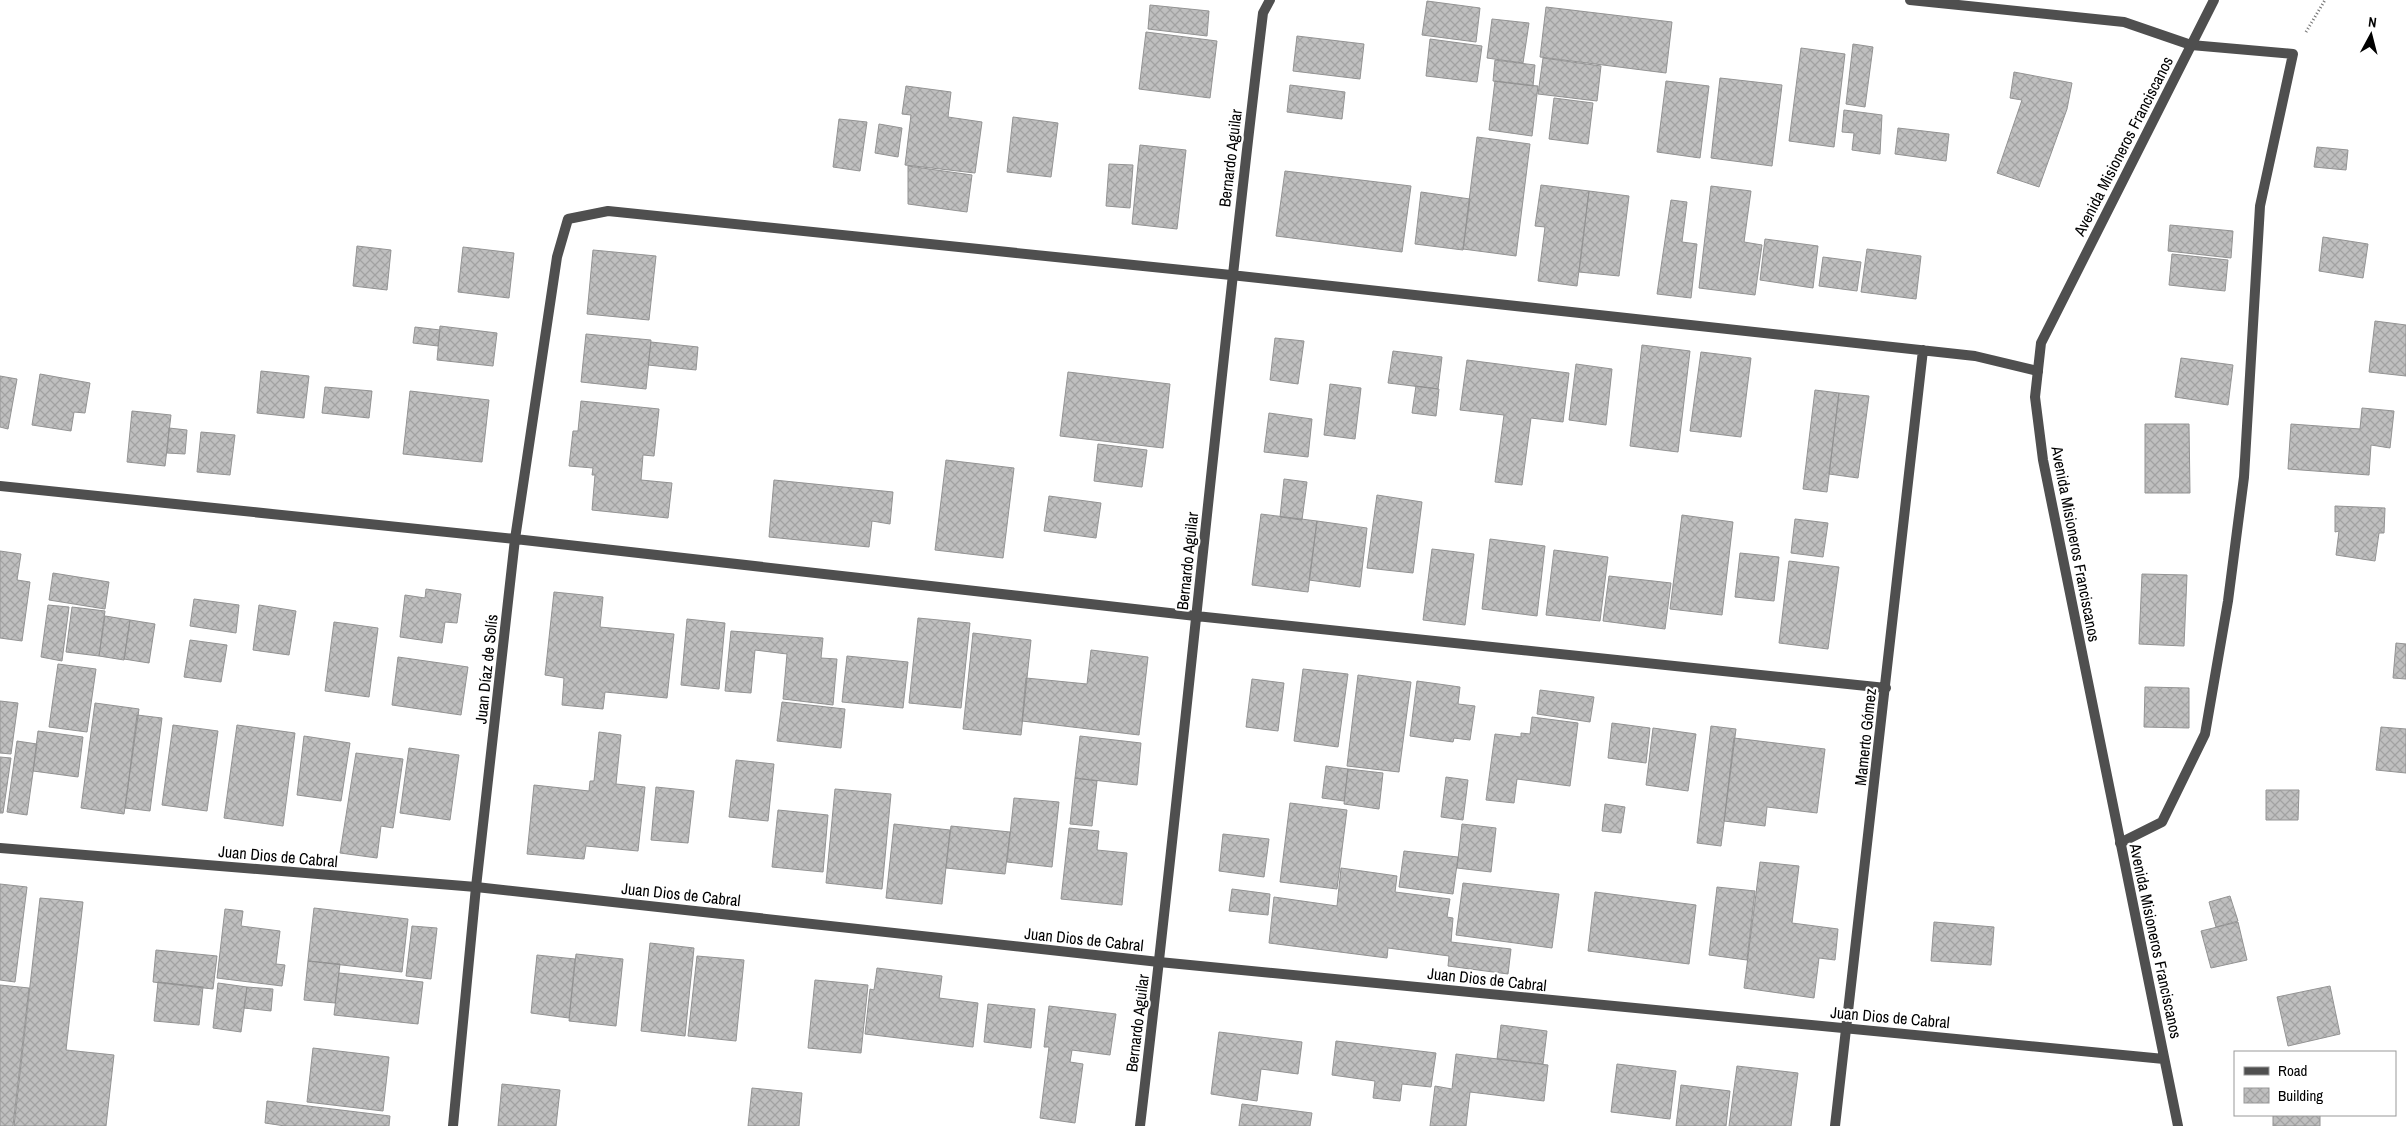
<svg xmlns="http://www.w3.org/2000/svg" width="2406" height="1126" font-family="'Archivo Narrow',sans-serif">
	<defs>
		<pattern id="building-cross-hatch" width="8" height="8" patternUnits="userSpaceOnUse" patternTransform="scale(1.25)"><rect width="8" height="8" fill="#bfbfbf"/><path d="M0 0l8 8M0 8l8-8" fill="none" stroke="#a2a2a2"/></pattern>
	</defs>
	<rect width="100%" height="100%" fill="#fff"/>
	<!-- building -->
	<path fill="url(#building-cross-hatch)" stroke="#939393" d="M1427 1 1480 8 1476 42 1422 35Z
		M1150 5 1209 11 1207 36 1148 29Z
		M1546 7 1672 22 1666 73 1540 57Z
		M1492 19 1529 23 1523 63 1487 58Z
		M1146 32 1217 41 1210 98 1139 89Z
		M1297 36 1364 44 1360 79 1293 71Z
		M1430 39 1482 46 1477 82 1426 76Z
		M1853 44 1873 47 1865 107 1846 104Z
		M1801 48 1845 54 1834 147 1789 141Z
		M1543 58 1601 66 1597 101 1538 94Z
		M1495 60 1535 65 1533 86 1493 81Z
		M2014 72 2072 83 2067 109 2039 187 1997 173 2022 100 2010 98Z
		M1720 78 1782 85 1772 166 1711 158Z
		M1495 81 1538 86 1532 136 1489 130Z
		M1666 81 1709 86 1700 158 1657 152Z
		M1290 85 1345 92 1342 119 1287 112Z
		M906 86 951 92 948 117 982 122 975 173 905 165 911 115 902 114Z
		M1554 98 1593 103 1588 144 1549 139Z
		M1844 110 1882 115 1880 154 1852 150 1854 133 1842 132Z
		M1013 117 1058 123 1051 177 1007 172Z
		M839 119 867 122 860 171 833 167Z
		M879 124 902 128 898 157 875 153Z
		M1898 128 1949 134 1946 161 1895 154Z
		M1477 137 1530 144 1516 256 1463 249Z
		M1140 145 1186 150 1177 229 1132 224Z
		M2317 147 2348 150 2346 170 2314 167Z
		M1109 164 1133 165 1130 208 1106 206Z
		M908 166 972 175 967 212 908 204Z
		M1285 171 1411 186 1402 252 1276 236Z
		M1541 185 1589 191 1577 286 1538 281 1545 227 1535 226Z
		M1711 186 1751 191 1744 242 1762 245 1755 295 1699 288Z
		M1589 191 1629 196 1619 276 1579 272Z
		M1421 192 1470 199 1463 250 1415 244Z
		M1671 200 1687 202 1682 242 1697 244 1691 298 1657 294Z
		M2170 225 2233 231 2231 258 2168 251Z
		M2323 237 2368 244 2363 278 2319 271Z
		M1765 239 1818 246 1813 288 1760 280Z
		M357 246 391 250 387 290 353 286Z
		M463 247 514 253 509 298 458 292Z
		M1867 249 1921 256 1916 299 1861 292Z
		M593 250 656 256 649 320 587 314Z
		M2172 254 2228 260 2225 291 2169 285Z
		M1823 257 1861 262 1857 291 1819 286Z
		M2375 321 2406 325V376L2369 372Z
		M440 326 497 333 493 366 437 360Z
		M415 327 440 330 438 346 413 343Z
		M586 334 651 340 646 389 581 382Z
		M1275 338 1304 341 1298 384 1270 380Z
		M651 342 698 347 696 370 648 365Z
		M1642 345 1690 351 1678 452 1630 446Z
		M1393 351 1442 357 1438 389 1388 383Z
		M1701 352 1751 358 1741 437 1690 431Z
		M2181 358 2233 365 2228 405 2175 397Z
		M1467 360 1569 373 1563 422 1531 418 1522 485 1495 482 1504 415 1460 410Z
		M1576 364 1612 369 1606 425 1569 420Z
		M261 371 309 376 304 418 257 413Z
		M1068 372 1170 384 1163 448 1060 436Z
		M40 374 90 383 85 413 74 412 71 431 32 425Z
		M0 376 17 379 8 429 0 427Z
		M1330 384 1361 388 1355 439 1324 435Z
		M1416 386 1439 389 1436 416 1412 413Z
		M325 387 372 391 369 418 322 413Z
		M1815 390 1839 393 1827 492 1803 489Z
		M410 391 489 400 482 462 403 454Z
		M1839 393 1869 396 1858 478 1829 474Z
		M581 401 659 409 654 456 643 455 641 480 672 483 668 518 592 510 595 475H592L593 468 569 466 573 431H578Z
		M2362 408 2394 411 2390 448 2371 445 2369 475 2288 469 2291 424 2360 429Z
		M132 411 171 415 165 466 127 462Z
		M1269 413 1312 419 1308 457 1264 452Z
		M2145 424H2189L2190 493H2145Z
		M169 428 187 430 185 454 167 453Z
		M201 432 235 435 230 475 197 472Z
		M1098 444 1147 450 1142 487 1094 481Z
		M946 460 1014 468 1003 558 935 550Z
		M1284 479 1307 482 1302 520 1280 517Z
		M774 480 893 492 890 524 872 521 869 547 769 537Z
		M1377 495 1422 502 1413 573 1367 568Z
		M1049 496 1101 503 1096 538 1044 531Z
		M2335 506 2385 508 2384 533H2379L2375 561 2336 555 2339 531 2335 532Z
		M1261 514 1317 521 1308 592 1252 585Z
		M1682 515 1733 522 1722 615 1670 609Z
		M1795 519 1828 523 1823 557 1791 553Z
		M1317 521 1367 528 1360 587 1309 580Z
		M1490 539 1545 546 1537 616 1482 609Z
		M1432 549 1474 554 1465 625 1423 620Z
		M1554 550 1608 557 1600 621 1546 615Z
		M0 551 21 554 17 580 30 582 22 641 0 638Z
		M1740 553 1779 557 1774 601 1735 597Z
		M1789 561 1839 567 1828 649 1779 643Z
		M53 573 109 582 105 609 49 600Z
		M2142 574 2187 575 2184 646 2139 644Z
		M1609 576 1671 583 1665 629 1603 621Z
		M426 589 461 594 457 623 445 622 442 643 400 637 405 595 425 598Z
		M554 592 603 597 600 627 674 634 667 698 605 692 603 709 562 705 564 678 545 675Z
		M194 599 239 605 236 633 190 626Z
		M48 605 69 607 62 661 41 657Z
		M259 605 296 611 289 655 253 650Z
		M72 607 105 611 99 656 66 652Z
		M105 616 130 620 124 660 99 656Z
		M918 618 970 623 961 708 909 703Z
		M687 619 725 623 719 689 681 685Z
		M130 620 155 624 149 663 124 659Z
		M334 622 378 628 369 697 325 691Z
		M731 631 823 638 821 658 837 659 833 705 783 699 787 654 755 650 751 693 725 691Z
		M973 633 1031 640 1021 735 963 729Z
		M190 640 227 645 221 682 184 677Z
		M2396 643 2406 644V679L2393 678Z
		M1091 650 1148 657 1139 735 1022 721 1026 678 1087 684Z
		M847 656 908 662 903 708 842 702Z
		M398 657 468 667 461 715 392 705Z
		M58 664 96 669 87 732 49 727Z
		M1303 669 1348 674 1338 747 1294 741Z
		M1358 675 1411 682 1399 772 1347 766Z
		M1252 679 1284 683 1278 731 1246 727Z
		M1417 681 1460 687 1458 704 1475 706 1470 740 1454 738 1453 742 1410 736Z
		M2145 687 2189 688V728L2144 727Z
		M1540 690 1594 697 1590 722 1537 714Z
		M0 701 18 703 11 754 0 753Z
		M782 702 845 709 841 748 777 741Z
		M95 703 139 709 124 814 81 808Z
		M137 715 162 718 150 811 125 808Z
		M1532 717 1578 723 1570 786 1517 779 1514 803 1486 800 1495 734 1521 737V733L1530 734Z
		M1612 723 1650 728 1646 763 1608 758Z
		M173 725 218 731 207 811 162 805Z
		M237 725 295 733 283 826 224 818Z
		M1711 726 1736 729 1721 846 1697 843Z
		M2381 727 2406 729V773L2376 770Z
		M1653 728 1696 734 1688 791 1646 785Z
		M38 731 83 737 78 777 33 771Z
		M599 732 621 735 616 784 645 787 638 851 586 846 584 859 527 854 534 785 589 791 590 781H594Z
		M304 736 350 743 341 801 297 795Z
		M1080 736 1141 743 1137 785 1075 778Z
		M1734 738 1825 749 1817 813 1767 807 1765 826 1724 821Z
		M17 741 37 744 27 815 7 812Z
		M409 748 459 755 450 820 400 813Z
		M356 753 403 759 393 828 381 826 377 858 340 853Z
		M0 757 11 758 3 813H0Z
		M736 760 774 764 768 821 729 817Z
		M1326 766 1348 769 1344 801 1322 798Z
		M1348 769 1383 773 1379 809 1344 804Z
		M1446 777 1468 780 1463 820 1441 817Z
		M1075 778 1097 781 1092 826 1070 824Z
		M656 787 694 791 688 843 651 840Z
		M835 789 891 794 882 889 826 883Z
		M2266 790H2299L2298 820H2266Z
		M1014 798 1059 802 1052 867 1007 862Z
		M1290 803 1347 810 1337 889 1280 882Z
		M1605 804 1625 807 1621 833 1602 831Z
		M778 810 828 815 823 872 772 867Z
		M894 824 950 830 942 904 886 898Z
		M1462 824 1496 828 1491 872 1457 868Z
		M951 826 1010 832 1005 874 946 868Z
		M1069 828 1099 831 1097 850 1127 853 1122 905 1061 899Z
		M1223 834 1269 839 1264 877 1219 871Z
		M1404 851 1458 857 1453 894 1399 887Z
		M1760 862 1799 866 1792 923 1838 929 1835 960 1819 958 1814 998 1744 988Z
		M1341 868 1397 876 1395 892 1450 899 1447 917 1453 918 1451 942 1511 949 1508 974 1448 966 1449 956 1388 948 1387 958 1269 943 1274 897 1337 906Z
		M1463 883 1559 894 1552 948 1456 935Z
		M0 884 27 887 15 982 0 980Z
		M1717 887 1755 891 1747 960 1709 955Z
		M1232 889 1270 894 1268 915 1229 911Z
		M1595 892 1696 905 1689 964 1588 951Z
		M2230 896 2238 921 2216 927 2209 902Z
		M40 898 83 902 66 1050 114 1055 106 1126H14Z
		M314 908 408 919 402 972 308 961Z
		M225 909 243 911 241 926 280 931 276 964 285 965 282 986 217 978Z
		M1934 922 1994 927 1991 965 1931 961Z
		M2238 922 2247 960 2211 968 2201 931Z
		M412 926 437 928 431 979 406 976Z
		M650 943 694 948 685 1036 641 1031Z
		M156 950 217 956 213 989 153 982Z
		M576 954 623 959 616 1026 569 1021Z
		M537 955 575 959 569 1018 531 1013Z
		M697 956 744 960 736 1041 688 1036Z
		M308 961 340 964 335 1003 304 1000Z
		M877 968 942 976 939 998 978 1003 973 1047 865 1034 870 989 874 990Z
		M339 973 423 982 418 1024 334 1015Z
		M815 980 868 985 861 1053 808 1048Z
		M158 982 203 987 199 1025 154 1021Z
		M218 983 247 987 241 1032 213 1028Z
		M0 985 29 988 13 1126H0Z
		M2330 986 2340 1034 2288 1046 2277 997Z
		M247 987 273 989 271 1011 244 1008Z
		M988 1004 1035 1009 1031 1048 984 1042Z
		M1049 1006 1116 1014 1110 1055 1072 1050 1070 1062 1083 1064 1075 1123 1040 1118 1049 1047H1044Z
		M1501 1025 1547 1031 1543 1064 1497 1059Z
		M1219 1032 1302 1042 1298 1074 1261 1069 1257 1101 1211 1094Z
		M1336 1041 1436 1053 1431 1087 1402 1084 1400 1101 1373 1098 1375 1081 1332 1075Z
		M313 1048 389 1057 383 1111 307 1102Z
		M1456 1054 1548 1065 1544 1101 1470 1092 1466 1126H1430L1435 1086 1452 1089Z
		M1617 1064 1676 1071 1670 1119 1611 1112Z
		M1737 1066 1798 1073 1791 1126H1729Z
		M502 1084 560 1090 556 1126H498Z
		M1681 1085 1730 1091 1726 1126H1676Z
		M752 1088 802 1093 799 1126H748Z
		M267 1101 390 1116 389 1126H285L265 1123Z
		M1242 1104 1312 1113 1310 1126H1239Z
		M2273 1115H2320V1126H2273Z"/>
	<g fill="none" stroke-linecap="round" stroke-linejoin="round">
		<!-- path -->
		<path stroke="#717171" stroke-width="3" stroke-dasharray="1 2.5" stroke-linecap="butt" d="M2306 32 2325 0"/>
		<!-- minor -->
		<path stroke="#4f4f4f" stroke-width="10" d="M1910 0 2124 22 2191 45 2293 54 2260 206 2244 477 2228 601 2205 734 2162 822 2120 843
			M0 486 515 539 1196 616 1886 688
			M453 1126 476 887 515 539 557 257 568 219 608 211 1231 275 1975 356 2038 371
			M1140 1126C1184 756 1218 384 1263 13L1270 0
			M1835 1126 1923 350"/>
		<!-- tertiary -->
		<path stroke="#4f4f4f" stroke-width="10" d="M0 848 476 887 1159 962 2164 1059
			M2178 1126 2043 460 2035 397 2041 343 2214 0"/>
	</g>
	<g text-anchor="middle" stroke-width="4.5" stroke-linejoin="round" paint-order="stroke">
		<!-- street labels -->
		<g font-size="16" fill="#000" stroke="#fff">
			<text transform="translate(2123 146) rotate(-63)" y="6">Avenida Misioneros Franciscanos</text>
			<text transform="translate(1230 158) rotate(-83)" y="6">Bernardo Aguilar</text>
			<text transform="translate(2076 544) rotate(79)" y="6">Avenida Misioneros Franciscanos</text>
			<text transform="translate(1187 561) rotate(-84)" y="6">Bernardo Aguilar</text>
			<text transform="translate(486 669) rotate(-84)" y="6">Juan Díaz de Solís</text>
			<text transform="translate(1865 737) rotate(-84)" y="6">Mamerto Gómez</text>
			<text transform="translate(278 856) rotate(5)" y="6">Juan Dios de Cabral</text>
			<text transform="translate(681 894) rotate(6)" y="6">Juan Dios de Cabral</text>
			<text transform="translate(1084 939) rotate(6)" y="6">Juan Dios de Cabral</text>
			<text transform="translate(2156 941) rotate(78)" y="6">Avenida Misioneros Franciscanos</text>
			<text transform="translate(1487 979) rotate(6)" y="6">Juan Dios de Cabral</text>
			<text transform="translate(1890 1017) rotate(5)" y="6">Juan Dios de Cabral</text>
			<text transform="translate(1137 1023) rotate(-83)" y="6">Bernardo Aguilar</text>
		</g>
	</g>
	<!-- legend -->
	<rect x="2234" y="1051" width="162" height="65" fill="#ffffff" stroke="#999999"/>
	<rect x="2244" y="1067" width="25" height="8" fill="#4f4f4f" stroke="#999999"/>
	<text x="2278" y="1076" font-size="15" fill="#000000">Road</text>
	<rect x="2244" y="1088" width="25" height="15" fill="url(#building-cross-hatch)" stroke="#999999"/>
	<text x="2278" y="1101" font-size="15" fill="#000000">Building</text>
	<!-- north arrow -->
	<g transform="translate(2371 35) rotate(7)" stroke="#ffffff" stroke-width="4" paint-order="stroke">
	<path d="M0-4L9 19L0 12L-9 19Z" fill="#000000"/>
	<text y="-8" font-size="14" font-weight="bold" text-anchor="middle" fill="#000000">N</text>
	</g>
</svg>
